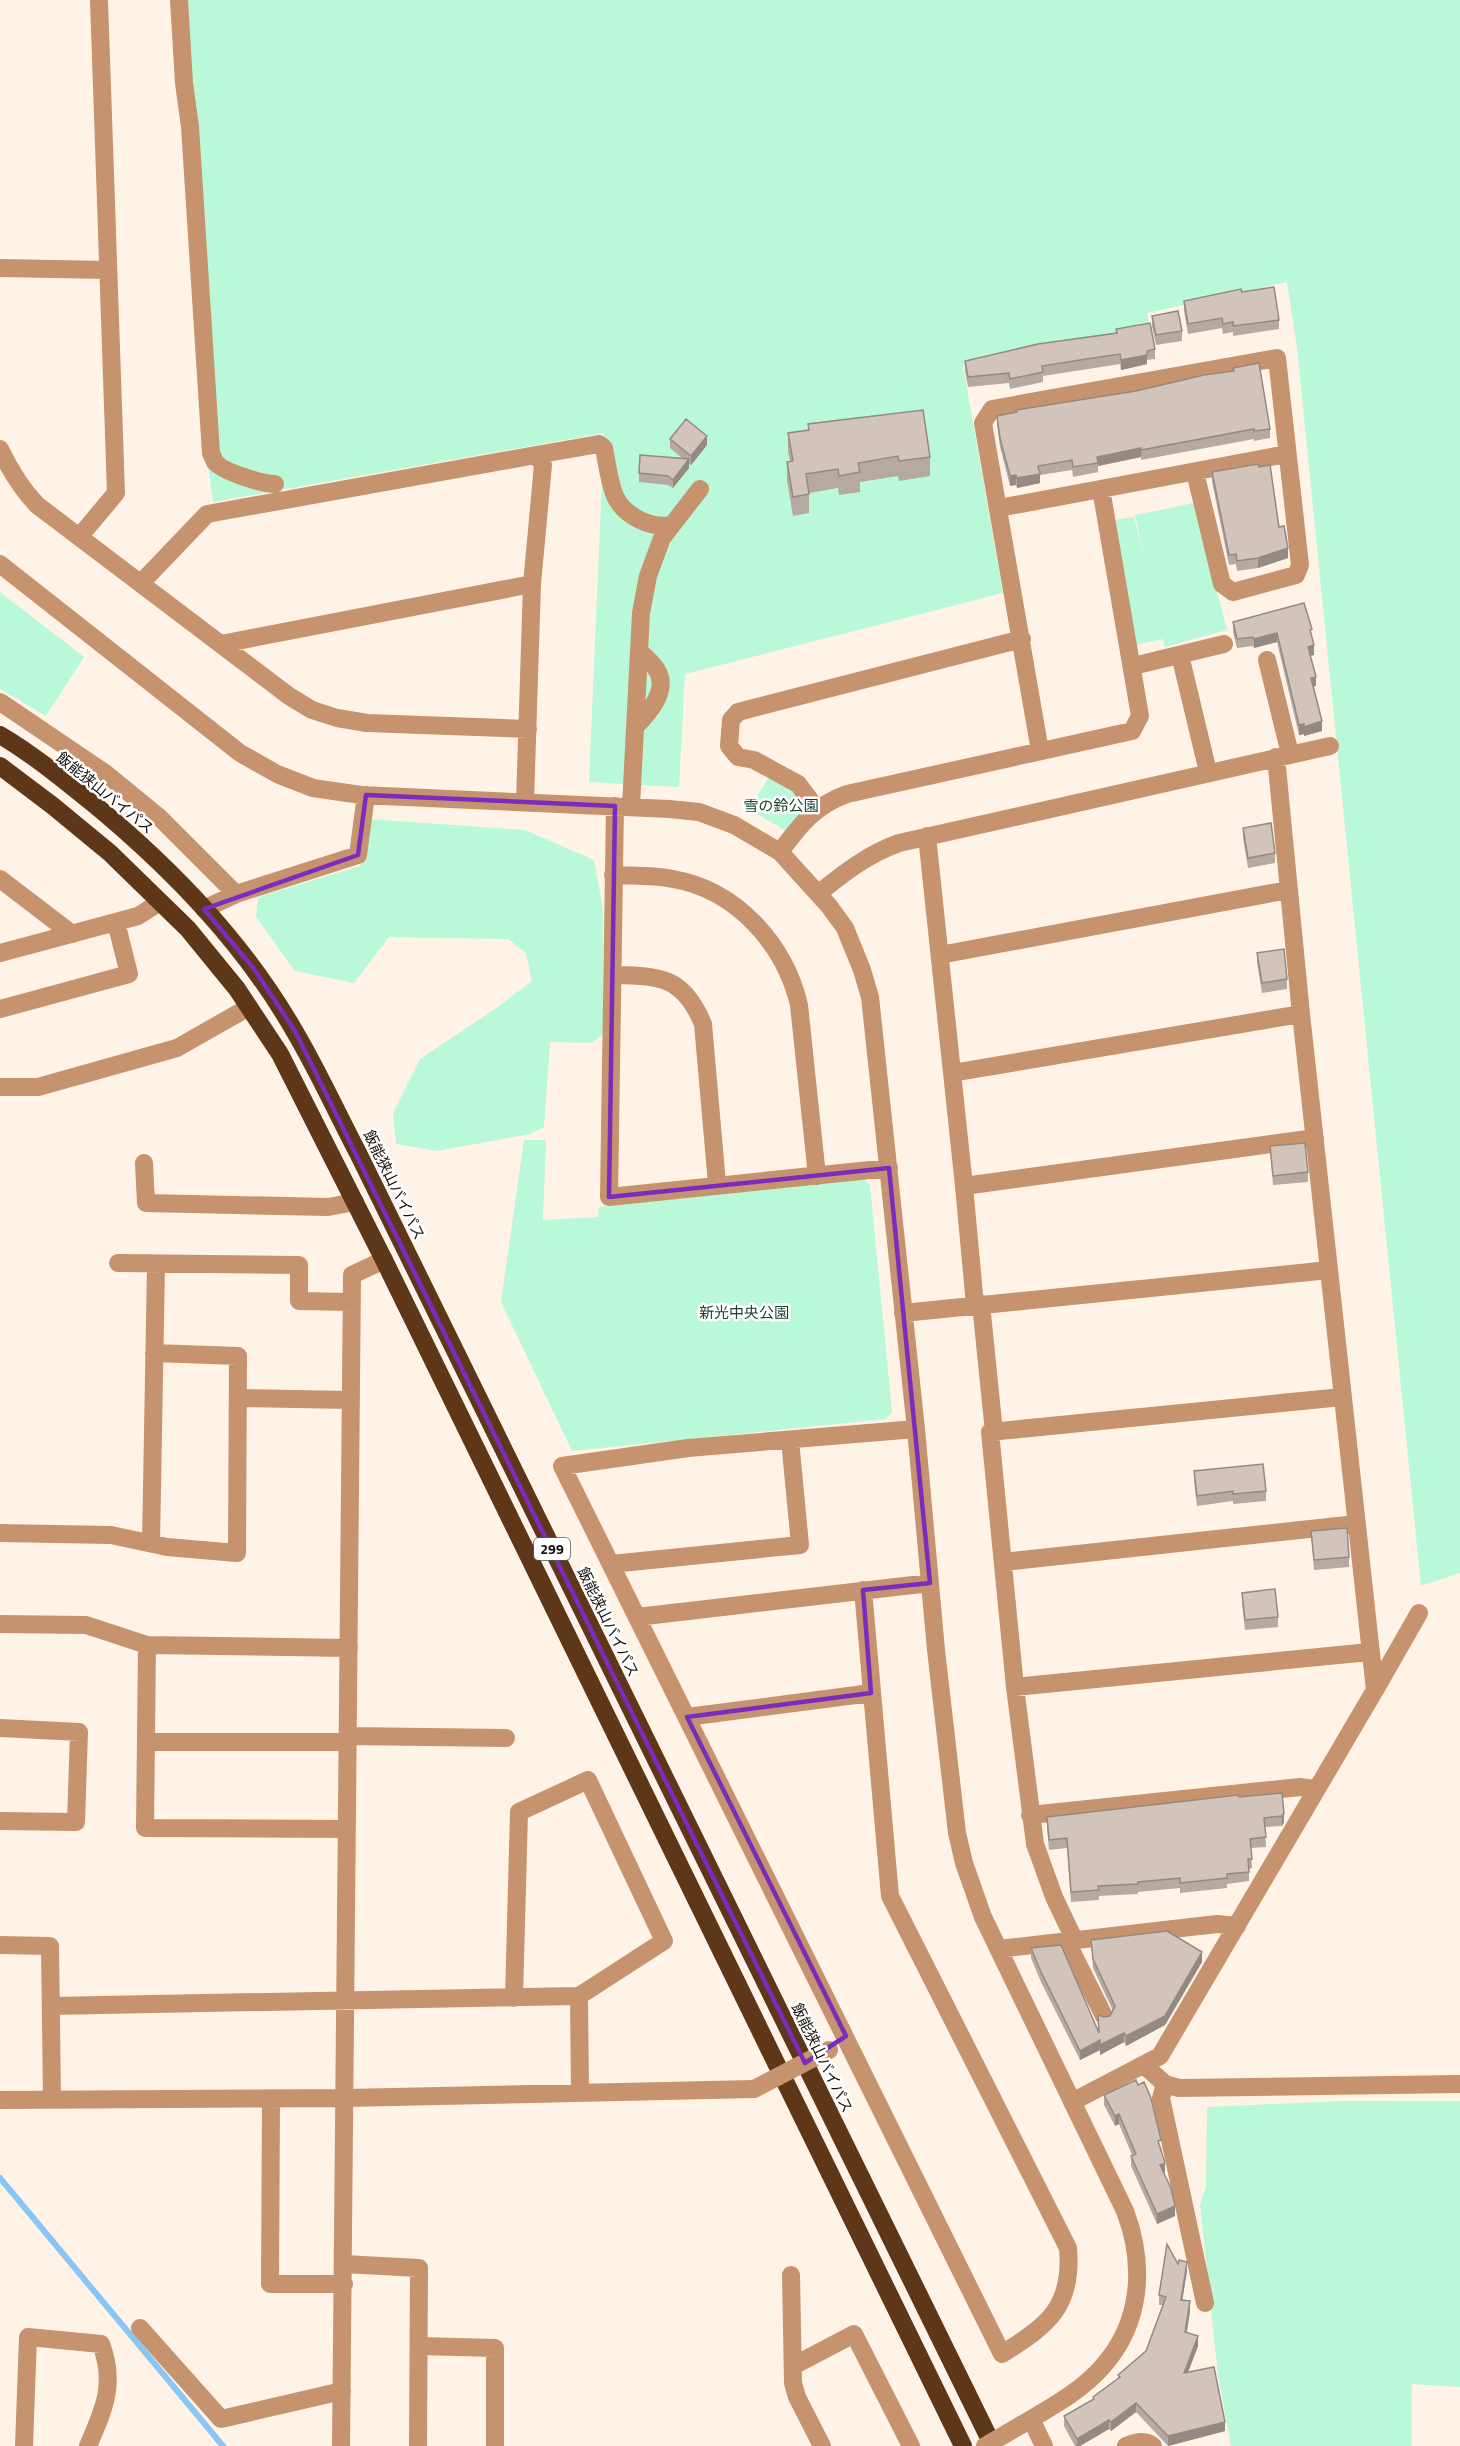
<svg xmlns="http://www.w3.org/2000/svg" width="1460" height="2446" font-family="'Titillium Web','Noto Sans JP',sans-serif">
	<rect width="100%" height="100%" fill="#fff3e7"/>
	<!-- green -->
	<path fill="#b9f8d9" d="M174 0H1460V1573L1421 1586 1297 348 1287 282 1147 313 1150 331 963 366 1003 593 685 674 679 787 589 782 604 433 213 502 206 450Z
		M1194 503 1227 630 1165 647 1163 639 1135 645 1115 520 1134 517 1145 561 1135 515Z
		M0 592 84 657 46 716 0 689Z
		M769 777 795 791 804 802 803 811 786 831 749 809Z
		M368 819 525 830 594 860 603 909V1034L592 1043 550 1042 544 1127 530 1134 437 1151 396 1144 393 1113 420 1059 498 1007 532 981 526 953 508 939 389 937 354 983 295 971 256 917 258 897 360 866Z
		M524 1140H546L543 1220 598 1217 599 1207 864 1179 870 1185 892 1412 886 1419 572 1451 501 1302Z
		M1342 2101H1460V2387L1412 2384V2446H1231L1218 2375 1200 2205 1206 2187 1207 2107Z"/>
	<g fill="none" stroke-linecap="round" stroke-linejoin="round">
		<!-- stream -->
		<path stroke="#89c6f6" stroke-width="6" d="M0 2178 223 2446"/>
		<!-- minor -->
		<path stroke="#c6936e" stroke-width="18" d="M179 0 184 83 190 127 211 453C211 453 215 462 215 462 223 472 263 484 275 484
			M0 268 108 270
			M0 449C10 470 21 488 37 505L289 696 312 710 337 718 367 723 528 729
			M536 455 599 444 604 448C607 463 609 482 615 496 624 516 651 529 672 525
			M999 508 1287 454
			M80 536 116 493 99 0
			M0 564 240 753 277 774 313 788 361 795 669 809 699 812 734 825 780 852 829 906 845 928 862 970 870 997 916 1429 936 1650 957 1833 964 1863 983 1917 1125 2211C1145 2264 1142 2322 1103 2366 1082 2391 1048 2409 1021 2425
			M141 583 207 514 536 455 543 465 532 584 525 802
			M221 644 532 584
			M1180 655 1208 772
			M1267 660 1290 754
			M1133 666 1224 644
			M0 702 105 773 160 818 236 894
			M635 727C648 714 668 692 658 672 654 664 646 657 639 651
			M1040 751 983 423 992 409 1277 358 1300 565 1296 575 1233 592 1222 584 1195 472
			M615 806 609 1197 889 1168
			M631 806 641 613 648 576 662 538 700 489
			M817 809 798 784 754 760 738 757 729 746 731 720 738 712 1022 639
			M927 836 964 1186 975 1305
			M780 852C800 825 814 806 847 794L1132 731 1140 716 1101 489
			M613 875C633 876 654 875 673 879 737 890 785 945 799 1005L817 1176
			M0 879 72 934
			M819 893C844 873 868 854 899 843L1330 746
			M204 909 236 894 358 855 366 795
			M0 953 138 916 160 902
			M940 955 1288 890
			M613 975C660 976 683 976 703 1024L717 1184
			M0 1009 129 974 116 922
			M952 1073 1301 1014
			M0 1087H38L177 1048 249 1007
			M144 1163 146 1203 328 1207 355 1202
			M964 1186 1315 1138
			M118 1263 299 1265V1301L352 1302
			M981 1304 994 1432
			M903 1313 1329 1270
			M238 1398 351 1400
			M0 1533 111 1535 167 1547 237 1553 238 1356 154 1353
			M151 1543 156 1265
			M1003 1562 1356 1524
			M611 1564 800 1545 790 1440
			M863 1590 890 1896 1068 2248C1073 2307 1048 2325 1002 2354L562 1466 688 1448 916 1429
			M637 1617 930 1583
			M0 1624 86 1625 147 1645 349 1648
			M147 1645 145 1828 347 1829
			M1015 1687 1369 1652
			M1375 1690 1419 1613
			M687 1717 871 1693
			M0 1728 79 1732 76 1822 0 1821
			M348 1736 506 1738
			M146 1742H348
			M1030 1815 1300 1787 1316 1789
			M1074 1939 1054 1897 1035 1844 1015 1687 990 1432 1342 1397
			M1066 1940 1104 2016
			M0 1945 50 1946 52 2100
			M998 1949 1217 1924 1237 1926
			M514 1998 519 1812 588 1780 664 1941 579 1996 580 2093
			M51 2006 579 1996
			M1144 2065 1165 2084 1179 2088 1460 2084
			M1165 2084 1161 2098 1205 2303
			M271 2099 270 2284H344
			M0 2100 346 2098 754 2089
			M1072 2102 1160 2056 1375 1690 1301 1014 1276 757
			M344 2264 419 2268 418 2446
			M791 2275 793 2383 797 2397 822 2446
			M140 2328 221 2419 342 2391
			M419 2346 495 2348V2446
			M793 2366 854 2334 911 2446
			M1031 2419 1044 2446
			M24 2446 28 2337 101 2344C116 2384 104 2409 88 2446
			M341 2446 352 1275 384 1260
			M1126 2446C1135 2442 1145 2439 1153 2446"/>
		<!-- highway -->
		<path stroke="#5e3718" stroke-width="18" d="M0 735C34 755 65 781 95 805 173 870 244 943 295 1032 318 1071 337 1113 358 1153L993 2446
			M0 766 53 806 110 853 188 929 237 989 280 1054 384 1260 963 2446"/>
		<!-- minor-bridge -->
		<path stroke="#c6936e" stroke-width="18" d="M754 2089 829 2050
			M985 2446 1021 2425"/>
	</g>
	<!-- wall -->
	<path fill="#b5a9a1" d="M1242 292 1279 320V329L1233 336V332L1223 334 1222 328 1188 334 1184 311V301Z
		M1152 316 1182 331V341L1156 345 1152 326Z
		M1116 329 1155 349V359L1147 360V364L1121 370 1120 364 1043 376V382L1010 389 1009 383 968 387 965 371V361L1116 333Z
		M1233 368 1270 429V438L1254 441V439L1141 460V457L1098 466V472L1073 477 1072 470 1040 475V483L1017 488 1016 485 1010 486 1000 447 997 425V416L1136 391 1233 371Z
		M808 424 930 457V476L899 481 898 476 860 482V492L839 495 838 488 809 493V513L793 516 787 481V462L790 461 788 452V433L808 430Z
		M670 439 707 445 691 465 689 464V468L673 488 668 485 639 482V473L683 459 670 448Z
		M1212 472 1279 527 1288 558 1258 568 1237 571 1236 564 1229 565 1212 482Z
		M1233 622 1312 639 1314 655 1310 656 1316 686 1313 687 1322 731 1304 736V734L1299 735 1277 642 1254 648 1253 646 1237 648 1233 632Z
		M1243 828 1275 853V863L1248 868 1243 838Z
		M1257 953 1287 979V989L1262 993 1257 963Z
		M1270 1146 1308 1172V1182L1273 1185Z
		M1194 1471 1266 1491V1501L1233 1504V1501L1197 1506 1194 1481Z
		M1311 1531 1349 1557V1567L1314 1570Z
		M1242 1593 1278 1617V1627L1245 1630 1242 1603Z
		M1282 1793 1284 1822 1282 1826 1265 1827 1266 1847 1251 1848 1252 1868 1249 1869V1881L1227 1884V1888L1180 1893V1888L1138 1892V1894L1099 1896V1900L1071 1902 1067 1848 1049 1850 1047 1826V1817Z
		M1091 1940 1202 1962 1165 2025 1126 2046 1124 2042 1100 2055V2050L1080 2060 1041 1982 1031 1958V1948L1098 2030V2015L1104 2017 1110 2016 1113 2011 1093 1968Z
		M1104 2095 1161 2147 1165 2172 1164 2173 1175 2216 1157 2224 1131 2166V2156L1132 2155 1119 2124 1115 2126 1104 2105Z
		M1178 2264 1187 2271 1182 2300 1190 2311 1187 2332 1198 2346 1188 2372 1225 2431 1168 2446 1136 2412 1111 2431 1109 2429 1080 2446H1075L1064 2426V2416L1093 2399V2397L1118 2379V2375L1146 2351 1163 2305H1159V2295Z"/>
	<!-- shaded-wall -->
	<path fill="#948983" d="M1147 355V364L1121 370V360Z
		M707 436V445L691 465V456Z
		M1141 448V457L1098 466 1097 457Z
		M689 459V468L673 488V480Z
		M1040 474V483L1017 488V478Z
		M1016 475V485L1010 486V476Z
		M1288 548V558L1258 568V558Z
		M1277 633V642L1254 648V639Z
		M1314 645V655L1308 656V647Z
		M1316 677V686L1311 687V678Z
		M1322 721V731L1304 736V727Z
		M1304 724V734L1299 735V725Z
		M1284 1813V1822L1282 1826V1816Z
		M1202 1952V1962L1165 2025 1126 2046V2036Z
		M1124 2033V2042L1100 2055V2045Z
		M1100 2040V2050L1080 2060V2051Z
		M1119 2114V2124L1115 2126V2116Z
		M1165 2163V2172L1160 2175V2165Z
		M1175 2206V2216L1157 2224V2214Z
		M1187 2262V2271L1181 2309V2300Z
		M1190 2301V2311L1185 2341V2332Z
		M1198 2336V2346L1184 2383V2373Z
		M1136 2403V2412L1111 2431V2422Z
		M1109 2420V2429L1080 2446H1077V2439Z
		M1225 2422V2431L1168 2446V2436Z"/>
	<!-- building -->
	<path fill="#d3c4bb" stroke="#948983" stroke-width="1.5" d="M1274 287 1279 320 1233 326V322L1223 324 1222 318 1188 324 1184 301 1241 289 1242 292Z
		M1178 311 1182 331 1156 335 1152 316Z
		M1150 323 1155 349 1147 351V355L1121 360 1120 354 1086 359 1042 366 1043 372 1010 379 1009 373 968 377 965 361 1038 344 1117 333 1116 329Z
		M1259 363 1270 429 1254 431V429L1141 450V448L1097 457 1098 463 1073 467 1072 460 1038 466 1040 474 1017 478 1016 475 1010 476 1000 438 997 416 1017 412 1016 410 1136 391 1204 375 1234 371 1233 368Z
		M923 410 930 457 899 461 898 456 858 463 860 472 839 476 838 469 806 474 809 494 793 497 787 462 793 461 788 433 809 430 808 424Z
		M686 419 707 436 691 456 670 439Z
		M640 455 689 459 673 480 668 476 639 473Z
		M1258 464 1259 467 1270 465 1279 527 1284 526 1288 548 1258 558 1237 561 1236 554 1229 555 1212 472Z
		M1304 603 1312 629 1310 630 1314 645 1308 647 1316 677 1311 678 1322 721 1304 727V724L1299 725 1277 633 1254 639 1253 637 1237 639 1233 622Z
		M1271 823 1275 853 1248 858 1243 828Z
		M1284 949 1287 979 1262 983 1257 953Z
		M1305 1143 1308 1172 1273 1176 1270 1146Z
		M1263 1464 1266 1491 1233 1494V1491L1197 1496 1194 1471Z
		M1347 1528 1349 1557 1314 1560 1311 1531Z
		M1275 1589 1278 1617 1245 1620 1242 1593Z
		M1282 1793 1284 1813 1282 1816 1264 1818 1266 1837 1250 1839 1252 1859H1248L1249 1872 1227 1874V1878L1180 1883V1878L1138 1882V1884L1098 1886 1099 1890 1071 1892 1067 1838 1049 1840 1047 1817 1238 1795 1239 1797Z
		M1167 1931 1202 1952 1165 2016 1126 2036 1124 2033 1100 2045V2040L1080 2051 1041 1972 1031 1948 1061 1945 1099 2033 1098 2015 1104 2017 1110 2016 1115 2006 1093 1959 1091 1940Z
		M1136 2080 1138 2085 1144 2082 1151 2098 1161 2140 1158 2141 1165 2163 1160 2165 1171 2188 1175 2206 1157 2214 1131 2156 1136 2154 1119 2114 1115 2116 1104 2095Z
		M1167 2244 1178 2264 1179 2260 1187 2262 1181 2300 1190 2301 1185 2332 1198 2336 1184 2373 1214 2367 1225 2422 1168 2436 1136 2403 1111 2422 1109 2420 1077 2439 1064 2416 1094 2399 1093 2397 1120 2377 1118 2375 1146 2351 1166 2297 1159 2295Z"/>
	<!-- marked area -->
	<path fill="none" stroke="#7b2cbf" stroke-width="4.5" stroke-linejoin="round" d="M366 795 615 806 609 1197 889 1168 930 1583 863 1590 871 1693 687 1717 846 2036 805 2063 295 1031 254 969 204 909 358 855Z"/>
	<g text-anchor="middle" stroke-width="5" stroke-linejoin="round" paint-order="stroke">
		<!-- shield labels -->
		<rect fill="#fff" stroke="#5c5856" stroke-width="1.5" x="534" y="1538" width="36" height="22" rx="4.5"/>
		<g font-size="14" font-weight="bold" fill="#16110d">
			<text x="552" y="1554">299</text>
		</g>
		<!-- street labels -->
		<g font-size="15" fill="#16110d" stroke="#fff">
			<text transform="translate(105 793) rotate(39)" y="5">飯能狭山バイパス</text>
			<text transform="translate(394 1185) rotate(64)" y="5">飯能狭山バイパス</text>
			<text transform="translate(608 1622) rotate(64)" y="5">飯能狭山バイパス</text>
			<text transform="translate(822 2058) rotate(64)" y="5">飯能狭山バイパス</text>
		</g>
		<!-- park labels -->
		<g font-size="15" fill="#184431" stroke="#fff">
			<text x="781" y="811">雪の鈴公園</text>
			<text x="744" y="1318">新光中央公園</text>
		</g>
	</g>
</svg>
